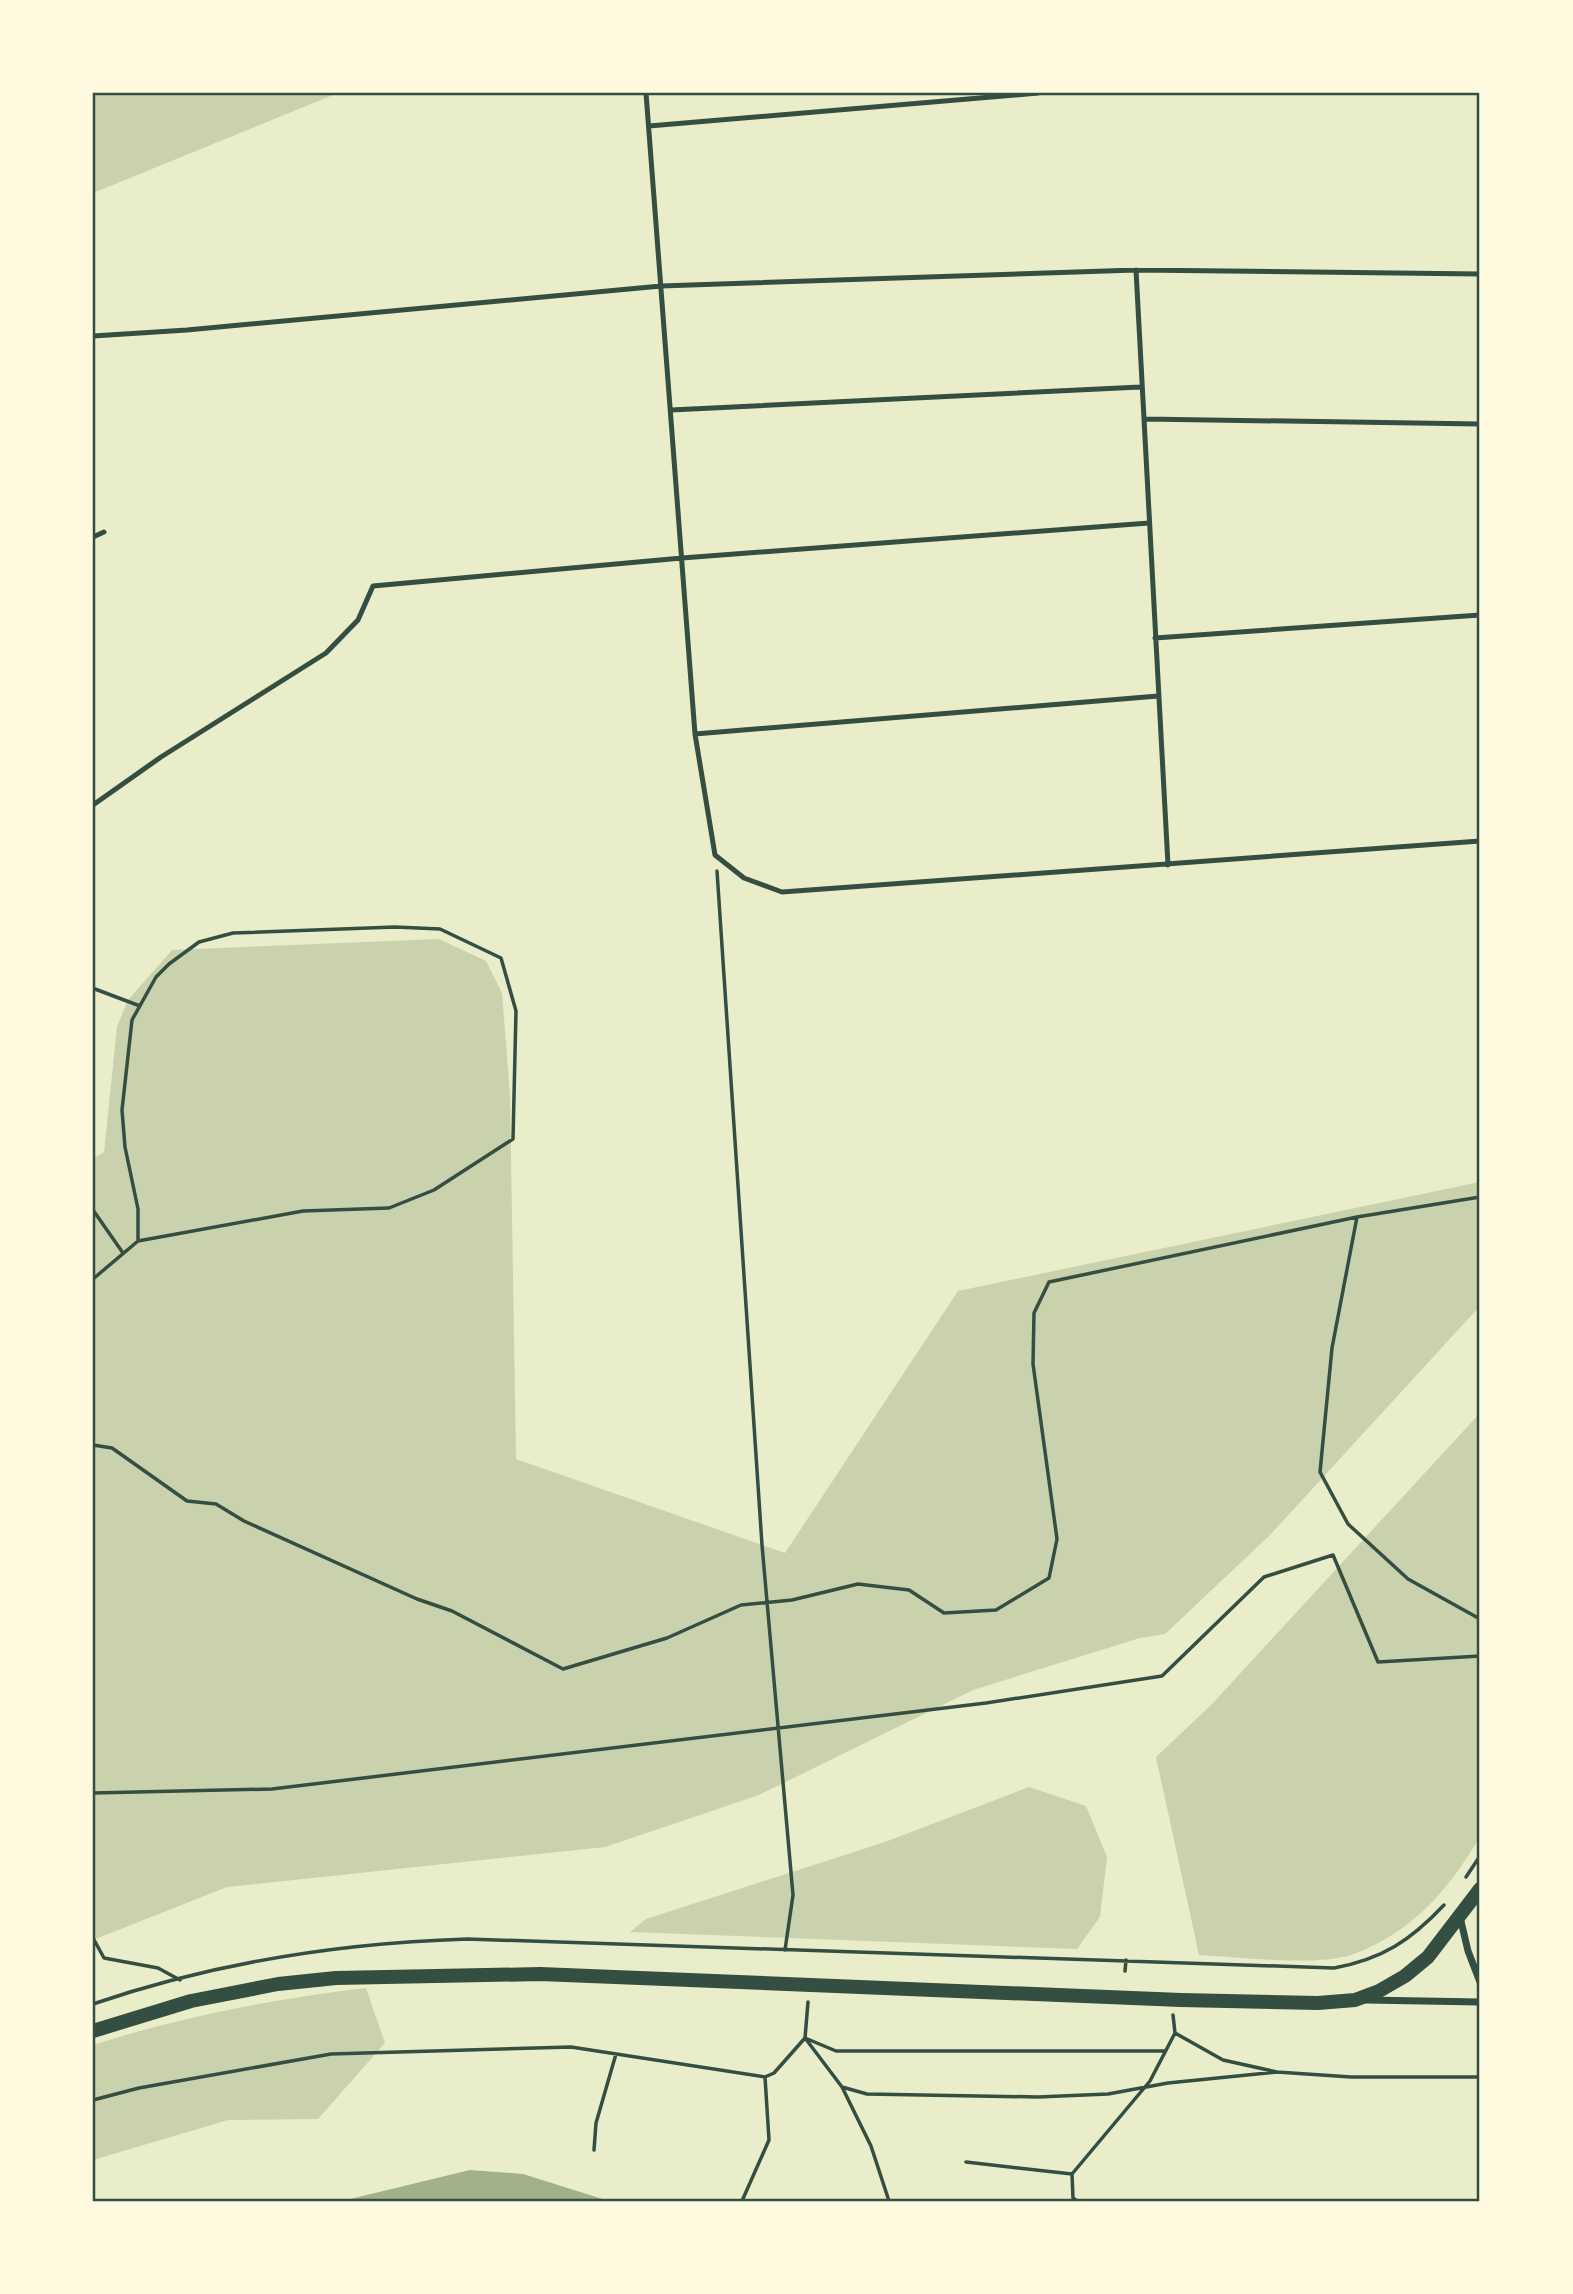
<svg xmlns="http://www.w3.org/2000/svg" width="1573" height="2294" font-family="Signika,sans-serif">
	<rect width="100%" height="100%" fill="#e9edc9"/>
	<!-- green -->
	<path fill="#cad2ad" d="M93 93H338L93 193Z
		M439 939 486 961 502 993 510 1095 516 1459 785 1553 958 1291 1480 1182V1306L1270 1535 1165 1634 1140 1638 973 1690 759 1795 605 1847 227 1887 93 1940V1159L104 1152 117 1027 128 1000 172 950Z
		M1480 1413V1837C1448 1890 1414 1931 1354 1954 1318 1967 1240 1957 1199 1955L1156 1757 1212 1704Z
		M1029 1787 1086 1806 1107 1857 1100 1917 1077 1949 630 1932 646 1919 885 1842Z
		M366 1988 385 2043 318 2119 228 2120 93 2160V2045C183 2016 273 1999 366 1988Z"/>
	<!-- water -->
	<path fill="#a3b18a" d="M470 2170 523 2174 609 2201H342Z"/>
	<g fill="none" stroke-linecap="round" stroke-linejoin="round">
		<!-- path -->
		<path stroke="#344e41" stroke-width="3.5" d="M717 871 762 1545 793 1895 785 1950
			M95 989 140 1006
			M93 1210 123 1253
			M1357 1217 1332 1348 1320 1472 1348 1524 1408 1579 1480 1619
			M93 1279 138 1241V1209L125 1147 122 1110 132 1020 156 977 169 964 199 942 233 933 395 927 440 929 501 958 516 1011 513 1139 434 1190 389 1208 303 1211 138 1241
			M93 1445 112 1448 187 1501 216 1504 244 1521 417 1599 452 1611 563 1669 667 1638 741 1605 792 1600 858 1584 909 1590 944 1613 996 1610 1049 1578 1057 1539 1033 1364 1034 1313 1049 1282 1357 1217 1480 1197
			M93 1793 272 1789 986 1703 1162 1676 1264 1577 1333 1555 1378 1662 1480 1656
			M1466 1877 1480 1856
			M93 1938 104 1958 158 1968 180 1980
			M1125 1971 1126 1960
			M808 2002 805 2038 842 2087 871 2146 889 2201
			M93 2004C213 1963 341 1943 467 1939L1334 1968C1383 1959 1411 1940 1444 1905
			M1175 2033 1223 2060 1277 2072 1351 2077H1480
			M842 2087 867 2094 1038 2097 1108 2094 1168 2083 1277 2072
			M93 2100 139 2088 331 2054 571 2047 765 2077 774 2073 805 2038 836 2051H1165
			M594 2150 596 2123 616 2054
			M966 2162 1072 2174
			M742 2201 769 2140 765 2077
			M1077 2201 1073 2198 1072 2174 1150 2081 1175 2033 1173 2015"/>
		<!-- service -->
		<path stroke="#344e41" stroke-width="5" d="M646 93 695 734 715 855 744 878 782 892 1480 841
			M649 126 1038 93
			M1136 270 1168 865
			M93 336 187 330 661 286 1136 270 1480 274
			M671 410 1140 387
			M1145 419 1480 424
			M93 537 104 532
			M1155 638 1480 615
			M695 734 1158 696
			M93 805 161 757 326 653 358 620 373 586 682 558 1149 523"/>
		<!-- minor -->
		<path stroke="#344e41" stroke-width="7" d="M1460 1917 1468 1951 1480 1982
			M1366 2000 1480 2002"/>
		<!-- secondary -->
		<path stroke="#344e41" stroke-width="14" d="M93 2031 191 2001 278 1984 336 1978 540 1974 1181 2000 1318 2003 1355 2000 1379 1991 1405 1976 1428 1957 1480 1889"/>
	</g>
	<!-- border -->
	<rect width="1573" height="2294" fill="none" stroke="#fefae0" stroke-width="189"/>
	<rect x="94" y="94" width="1384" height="2106" fill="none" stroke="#344e41" stroke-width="2.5"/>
</svg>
